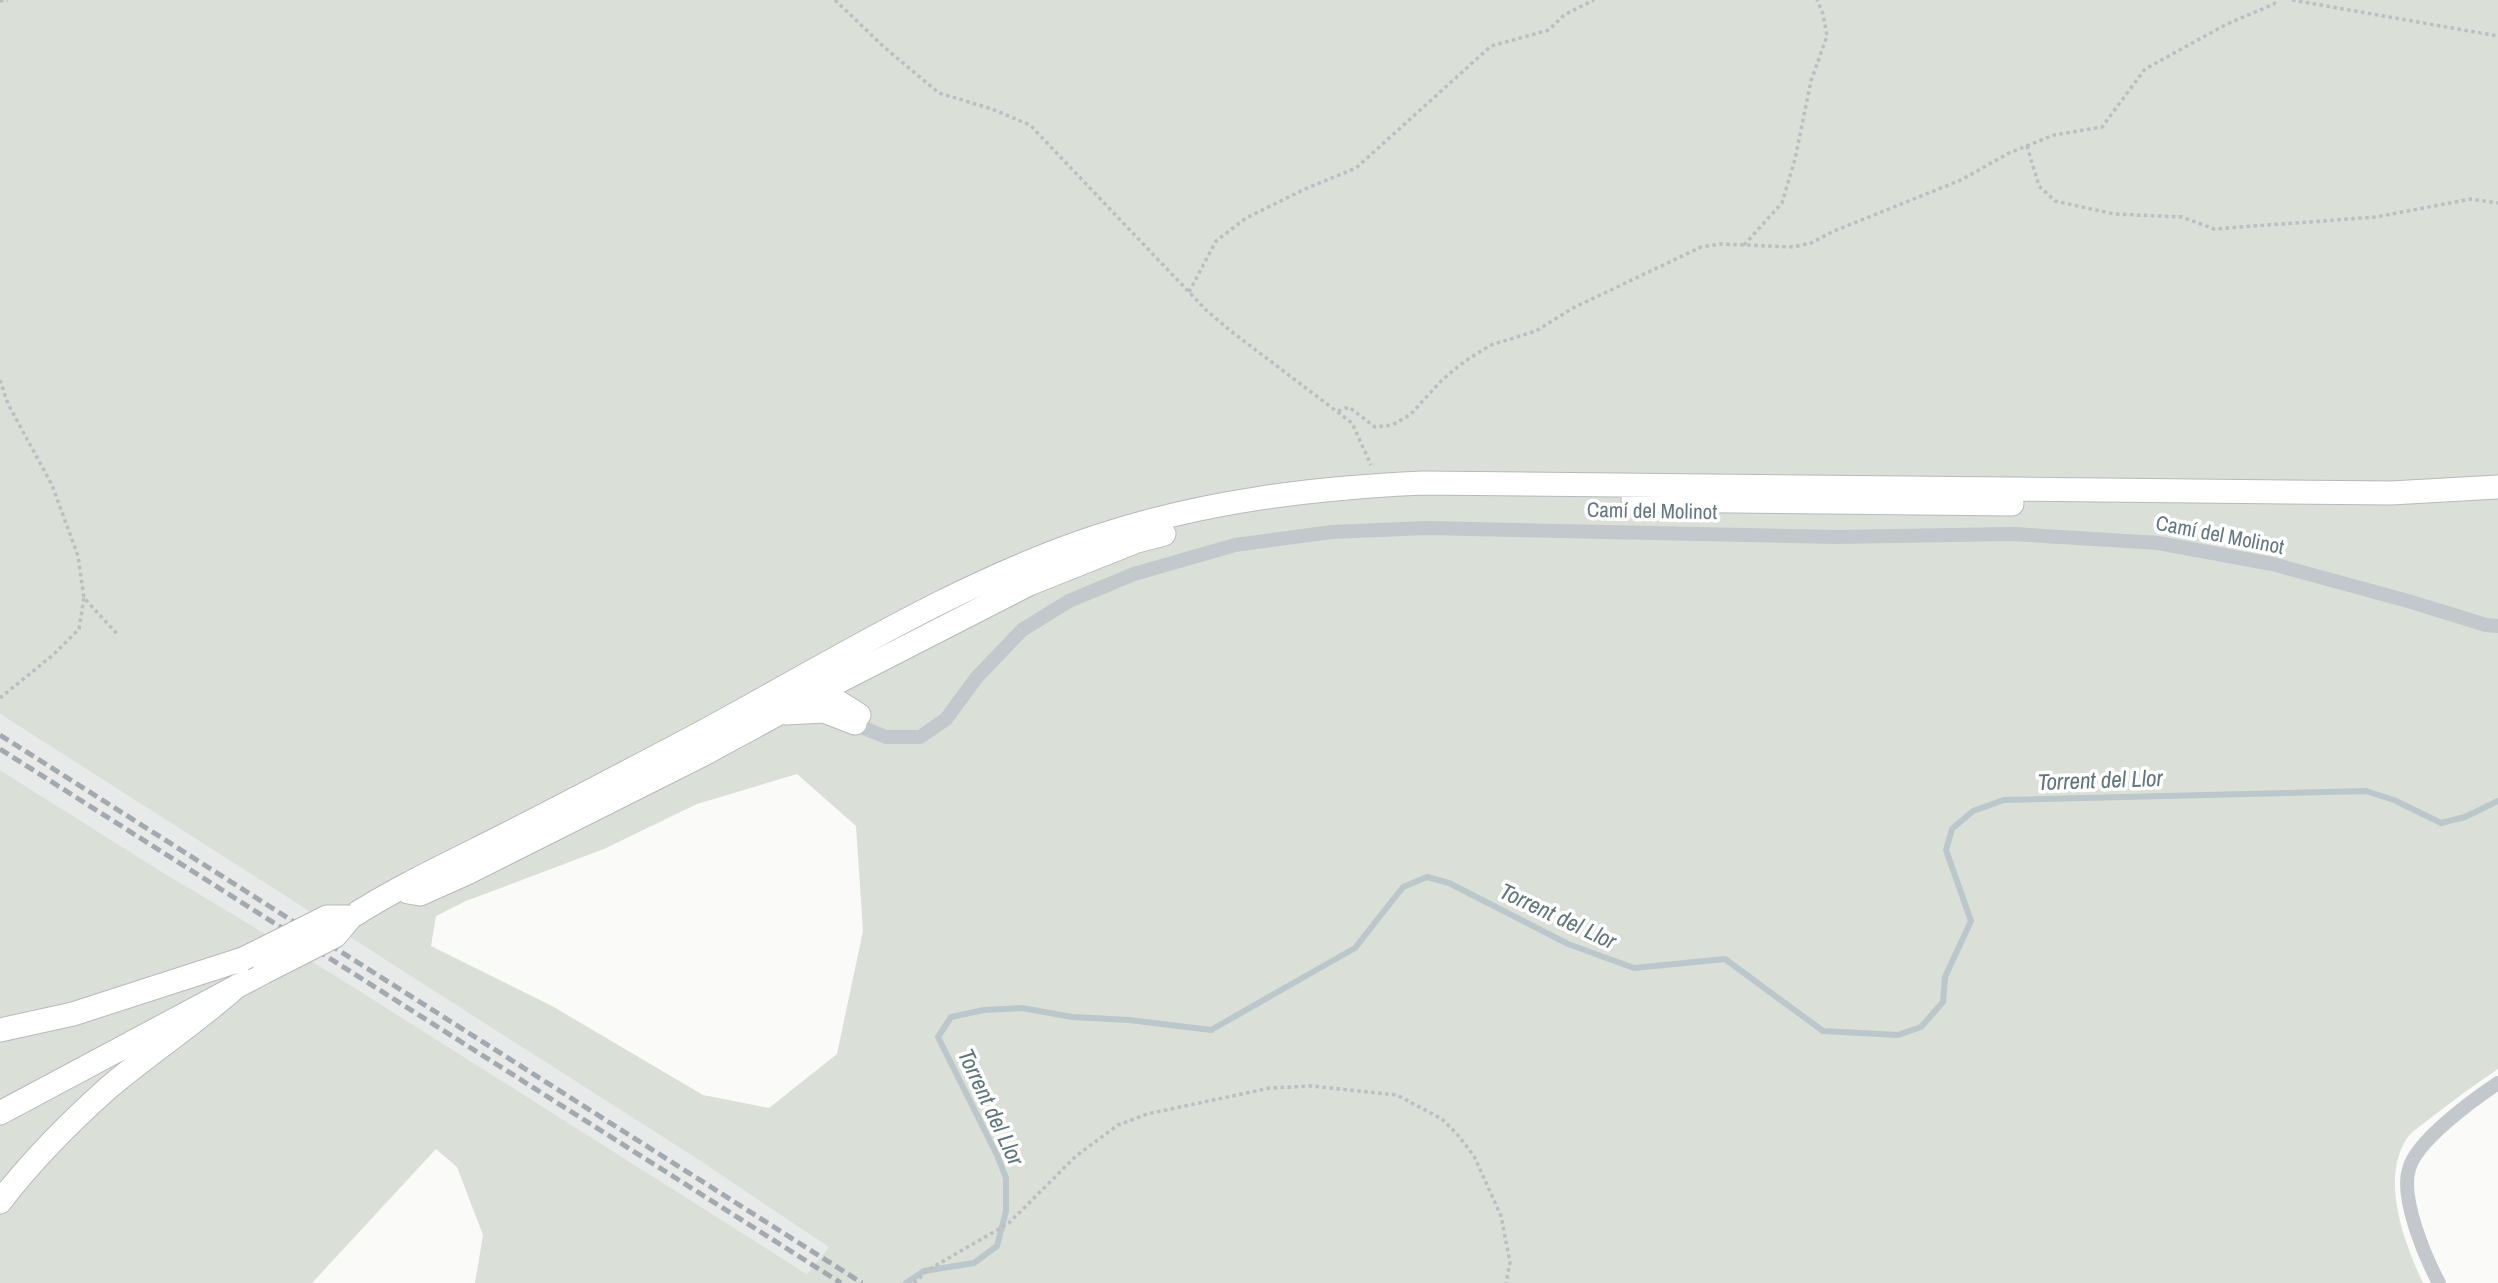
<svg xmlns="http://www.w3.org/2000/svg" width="2498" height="1283" font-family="'Archivo Narrow',sans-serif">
	<rect width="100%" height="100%" fill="#fafaf8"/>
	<!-- built -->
	<path fill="#e8e9e9" d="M0 714 702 1162 830 1246 807 1274 336 976 159 870 0 770Z"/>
	<!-- green -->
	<path fill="#dadfd7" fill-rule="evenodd" d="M0 0H2498V1069C2474 1085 2451 1102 2428 1120 2422 1125 2412 1131 2407 1138 2380 1180 2404 1242 2423 1283H475L483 1235 457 1167 436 1149 312 1283H0V770L159 870 336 976 807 1274 829 1247 702 1162 0 714ZM797 774 856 826 863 931 837 1054 769 1108 703 1095 552 1006 431 946 436 916 466 901 604 849 697 804Z"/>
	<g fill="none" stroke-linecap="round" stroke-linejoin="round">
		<!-- stream -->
		<path stroke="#bbc7cb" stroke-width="6" d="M906 1283 924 1271 974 1263 997 1246 1006 1211V1178L997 1155 938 1037 951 1017 984 1010 1022 1008 1072 1017 1129 1020 1211 1030 1355 948 1403 887 1427 877 1449 883 1568 944 1634 968 1725 959 1823 1031 1898 1035 1921 1027 1943 1002 1945 977 1971 921 1946 850 1952 829 1973 811 2004 800 2366 791 2394 800 2441 823 2465 817 2498 801"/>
		<!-- primary casing -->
		<g stroke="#b5babe" stroke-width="25">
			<path id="primary" d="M1633 500 2012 504
				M809 692 827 695 859 715
				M786 713 824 711 855 723
				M408 892 420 894 467 873 704 754 818 692 1029 584 1137 541 1164 534
				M351 917C401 885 454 861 507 834 566 804 625 773 684 742 820 670 952 584 1099 536 1204 501 1314 488 1423 483L2391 493 2498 487
				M0 1030 73 1014 243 959
				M0 1113 264 972
				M0 1202C32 1160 68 1124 107 1089 149 1053 196 1023 237 986"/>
		</g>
		<!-- path -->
		<path stroke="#bbbfc2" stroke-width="3.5" stroke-dasharray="3.5 3.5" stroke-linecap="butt" d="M835 0 885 48 939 93 992 109 1030 125 1206 310 1232 332 1352 423 1371 465
			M2292 0 2498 36
			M0 1 8 0
			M2027 146 2039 186 2055 201 2114 214 2182 217 2214 229 2376 217 2471 199 2498 203
			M1744 245 1782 203 1795 159 1811 81 1827 36 1823 14 1817 0
			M1189 292 1216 241 1246 218 1305 189 1356 168 1491 46 1549 30 1564 15 1594 0
			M0 380 8 404 52 485 78 556 84 598 118 635
			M1338 411 1349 407 1375 427 1392 425 1410 415 1442 380 1465 361 1491 345 1536 331 1573 308 1701 247 1720 244 1793 247 1811 243 1834 231 1961 180 2009 153 2054 135 2102 127 2145 69 2227 24 2274 4 2276 0
			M0 698 53 655 79 629 84 598
			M914 1283 928 1270 1009 1223 1076 1156 1118 1125 1147 1114 1270 1088 1311 1086 1397 1095 1442 1119 1457 1134 1474 1156 1501 1216 1510 1262 1506 1283"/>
		<!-- minor -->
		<path stroke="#c3c8cc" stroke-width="14" d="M861 727 886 737H920L946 719 977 677 1022 630 1069 601 1134 574 1235 545 1332 532 1427 528 1837 537 2012 534 2158 543 2272 564 2408 601 2486 625 2498 626
			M2439 1283C2425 1257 2400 1198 2409 1169 2416 1141 2474 1099 2498 1083"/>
		<!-- primary -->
		<use href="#primary" stroke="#fff" stroke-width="23"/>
		<!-- rail -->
		<path stroke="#a2aab0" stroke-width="5" stroke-dasharray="10 5" stroke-linecap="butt" d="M0 735 862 1283
			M0 749 841 1283"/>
		<!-- primary-bridge casing -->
		<g stroke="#b5babe" stroke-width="25" stroke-linecap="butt">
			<path id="primary-bridge" d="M243 959 327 917H351
				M264 972 335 936 351 917"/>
		</g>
		<!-- primary-bridge -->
		<use href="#primary-bridge" stroke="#fff" stroke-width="23"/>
	</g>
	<g text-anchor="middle" stroke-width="7" stroke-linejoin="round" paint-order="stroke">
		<!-- street labels -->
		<g font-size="21" fill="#657683" stroke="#fff">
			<text transform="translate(1652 511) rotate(1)" y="7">Camí del Molinot</text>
			<text transform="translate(2220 535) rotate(11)" y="7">Camí del Molinot</text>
		</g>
		<!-- water labels -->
		<g font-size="23" font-style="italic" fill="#60757c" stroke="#fff">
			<text transform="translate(2100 780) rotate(-2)" y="8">Torrent del Llor</text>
			<text transform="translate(1558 916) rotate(25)" y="8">Torrent del Llor</text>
			<text transform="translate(991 1107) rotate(65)" y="8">Torrent del Llor</text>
		</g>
	</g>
</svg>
